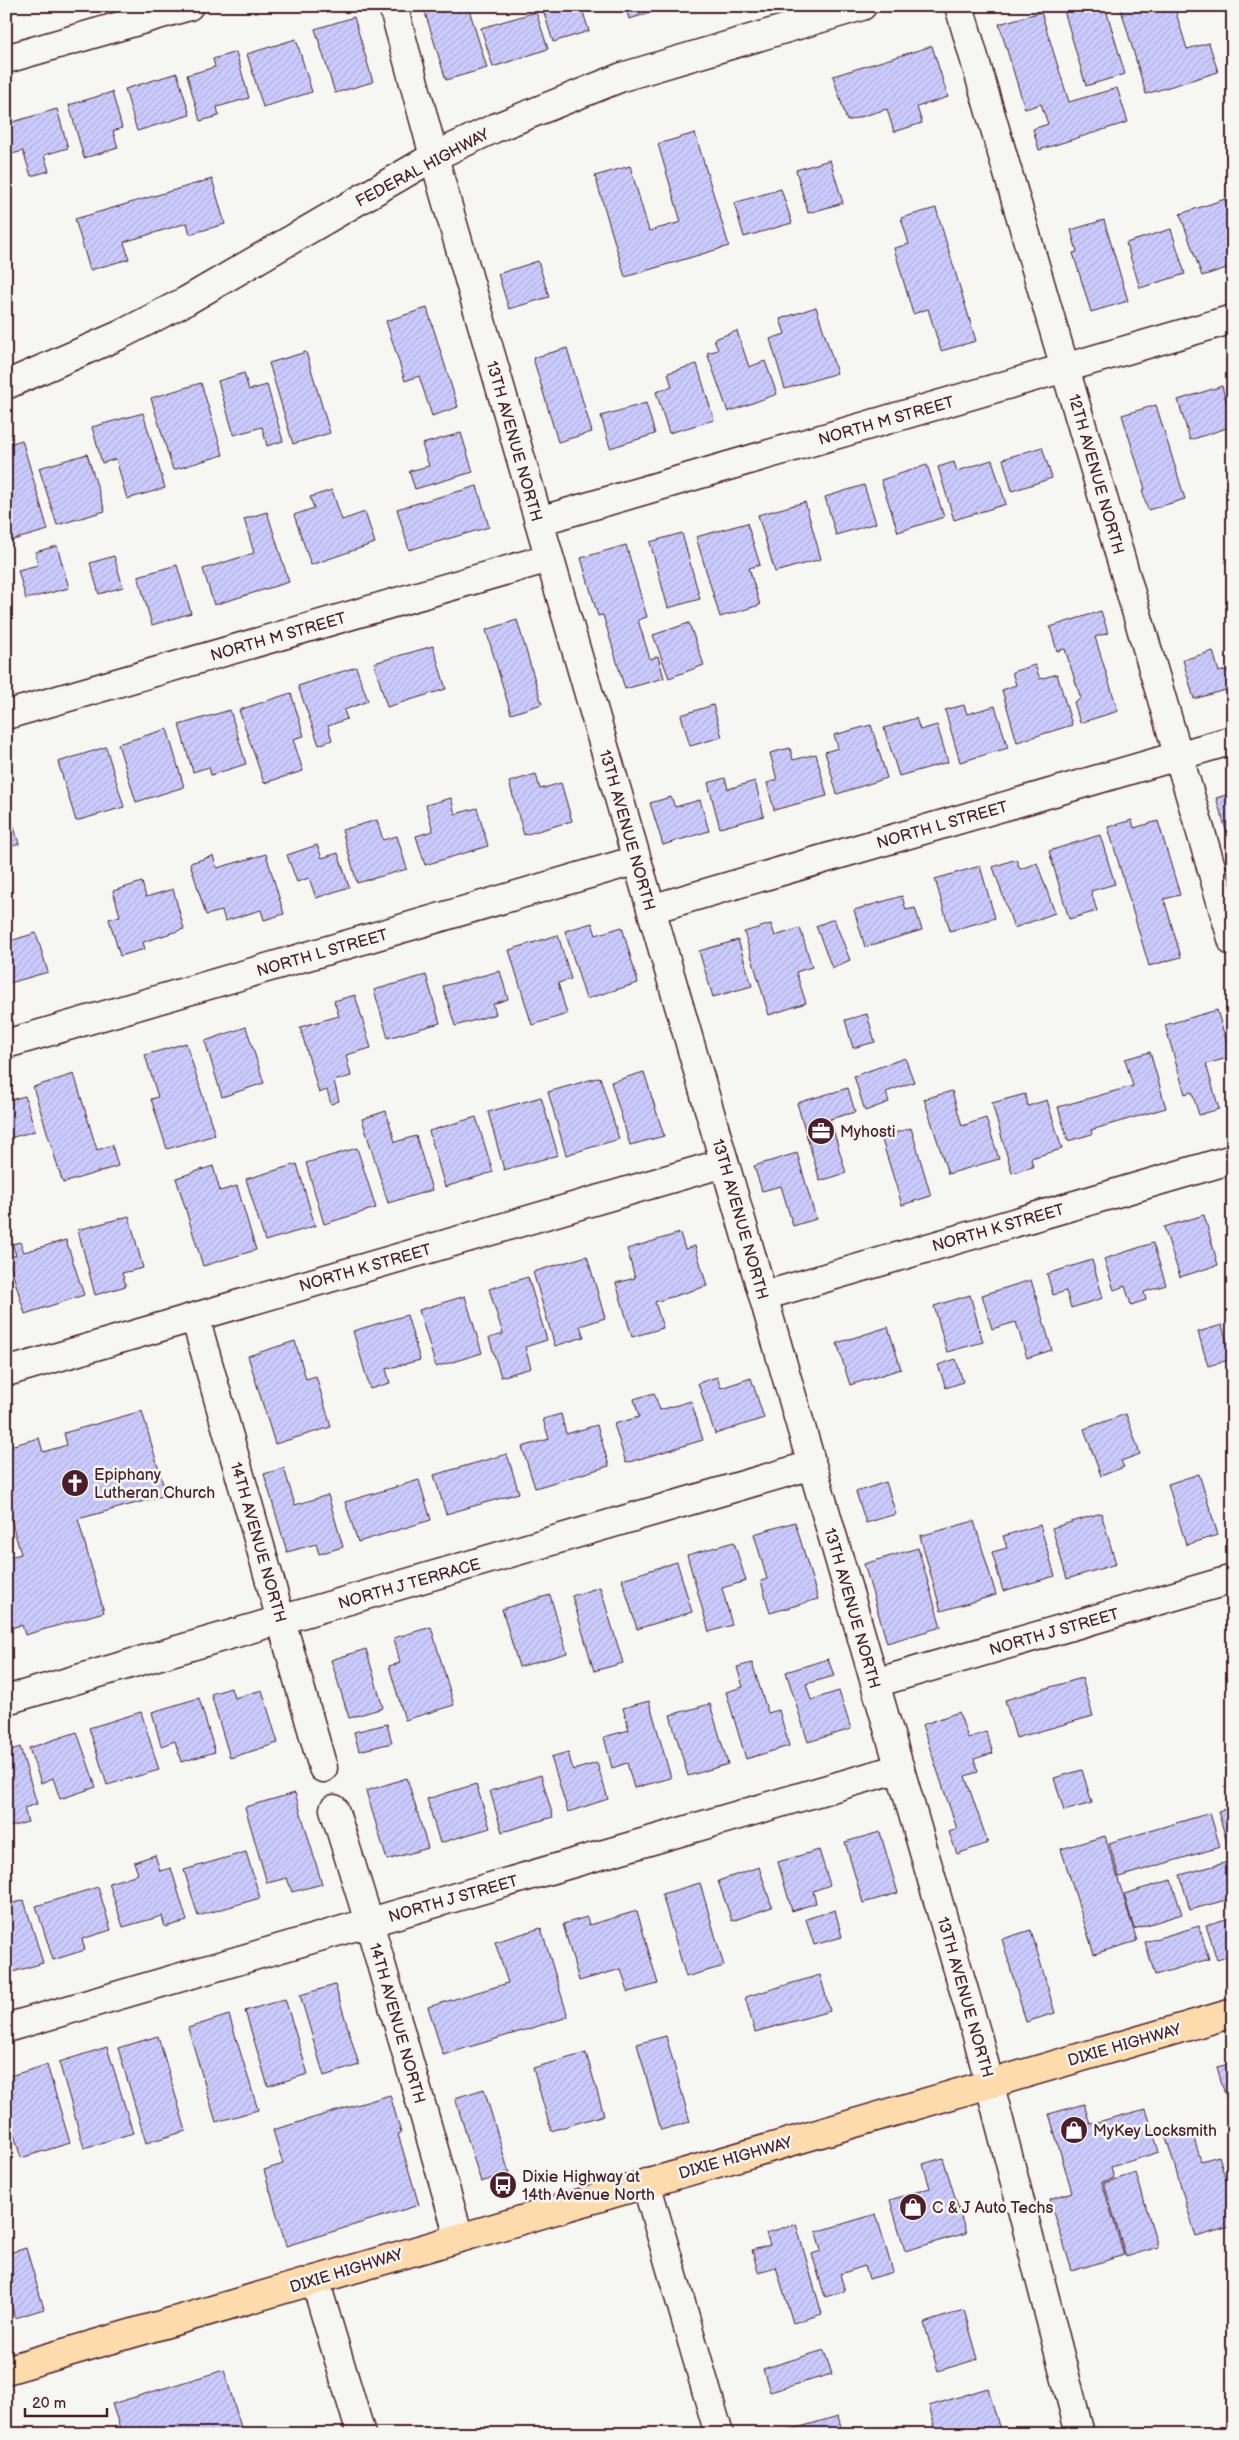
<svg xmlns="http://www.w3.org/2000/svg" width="1239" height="2440" font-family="'Balsamiq Sans',sans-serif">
	<defs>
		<pattern id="building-hatch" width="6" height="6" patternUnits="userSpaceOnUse" patternTransform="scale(1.25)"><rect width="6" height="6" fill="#cbccfe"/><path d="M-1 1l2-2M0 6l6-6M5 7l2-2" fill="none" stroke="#b0afda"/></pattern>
	</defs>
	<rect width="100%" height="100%" fill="#f6f6f2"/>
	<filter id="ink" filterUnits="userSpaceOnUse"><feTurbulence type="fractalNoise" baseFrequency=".02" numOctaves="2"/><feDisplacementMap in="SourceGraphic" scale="10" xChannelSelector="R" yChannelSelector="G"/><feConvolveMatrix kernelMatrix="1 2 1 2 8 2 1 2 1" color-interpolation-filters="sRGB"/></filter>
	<g filter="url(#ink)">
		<!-- building -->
		<path fill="url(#building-hatch)" stroke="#4a1f2b" d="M6 6H23L6 11Z
			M423 6H468L487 68 446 80Z
			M542 6H581L589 31 553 42Z
			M625 6H662L663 9 629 19Z
			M1067 6H1105L1125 74 1086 86 1063 7Z
			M1120 6H1174L1187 49 1209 43 1218 72 1146 94Z
			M536 12 548 49 493 67 481 28Z
			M1041 12 1069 102 1117 88 1128 122 1039 150 1033 129 1048 124 1041 104 1025 109 999 24Z
			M354 17 373 82 335 93 315 29Z
			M296 39 312 92 263 107 247 54Z
			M932 46 948 97 917 107 922 123 894 132 887 109 847 121 833 76Z
			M236 52 249 98 217 107 219 116 200 121 187 75 215 67 213 59Z
			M177 73 190 115 137 131 125 89Z
			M112 92 122 128 113 131 118 148 84 158 69 105Z
			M57 109 68 148 44 155 49 171 31 176 23 151 12 154 6 135V124Z
			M695 133 729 246 625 277 595 176 630 166 649 231 681 222 658 144Z
			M6 160 12 177 6 178Z
			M830 160 843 203 808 213 796 170Z
			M212 179 225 224 190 234 187 223 124 242 129 259 90 270 75 219Z
			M781 189 792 223 744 237 734 203Z
			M1225 199 1233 221V266L1202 276 1180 214Z
			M936 208 976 341 941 351 928 309 913 314 894 248 909 244 901 218Z
			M1104 220 1128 301 1091 312 1073 253 1077 252 1071 230Z
			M1171 229 1185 274 1140 288 1126 243Z
			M538 261 549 297 509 309 498 274Z
			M816 307 837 373 785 389 770 339 785 334 780 319Z
			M427 308 458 407 432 416 419 376 405 381 386 321Z
			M737 331 749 367 765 361 777 394 728 412 707 353 718 350 714 339Z
			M567 348 592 432 558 442 533 358Z
			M306 352 330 433 293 444 269 363Z
			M697 364 714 420 669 433 656 392 672 387 668 373Z
			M244 373 249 390 267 385 283 441 267 446 262 427 234 435 218 381Z
			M201 383 223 455 173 470 151 398Z
			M1222 386 1233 426 1190 440 1178 400Z
			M646 403 655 434 610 448 601 416Z
			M1156 405 1185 499 1148 510 1142 490 1145 489 1122 415Z
			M143 413 165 488 127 499 116 459 102 463 92 427Z
			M461 433 473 472 415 489 409 471 429 466 422 444Z
			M22 440 48 530 6 542V445Z
			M1042 447 1052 478 1012 491 1003 459Z
			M87 454 105 511 57 525 39 468Z
			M992 460 1006 504 954 520 938 467 954 462 957 471Z
			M927 465 944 517 898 532 881 480Z
			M864 485 876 523 836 535 825 497Z
			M477 486 489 527 409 550 397 509Z
			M332 490 342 520 365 512 375 543 311 565 294 515 314 508 310 497Z
			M805 502 821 559 775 572 758 515Z
			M267 512 289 582 214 605 203 569 254 553 244 519Z
			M747 523 760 565 749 568 760 605 720 617 696 537Z
			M682 533 700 599 668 608 650 542Z
			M626 545 647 617 638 620 650 659 658 656 664 678 625 689 603 615 598 616 581 558Z
			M57 546 69 588 26 599 18 570 38 565 35 552Z
			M114 556 123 587 99 594 90 563Z
			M177 565 191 613 152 625 138 576Z
			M1101 611 1108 633 1095 637 1118 711 1080 723 1074 702 1081 699 1065 649 1057 651 1050 627Z
			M517 620 542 704 511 714 486 630Z
			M689 623 704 665 669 678 653 635Z
			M433 646 446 689 387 707 374 663Z
			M1213 651 1219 672 1233 668V688L1194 699 1183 660Z
			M1035 665 1040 679 1057 674 1072 725 1017 742 1002 690 1016 685 1012 672Z
			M356 667 368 701 344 710 347 719 328 726 332 740 319 745 298 686Z
			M291 693 304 736 293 739 303 771 264 783 239 710Z
			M713 705 722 737 690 746 681 715Z
			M964 705 967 714 995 706 1008 748 960 762 945 710Z
			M230 710 246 764 211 775 209 767 193 772 179 725Z
			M916 718 920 730 937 725 948 762 899 776 884 728Z
			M871 725 887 778 837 794 825 752 838 748 834 735Z
			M167 729 184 787 136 802 118 744Z
			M106 747 124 807 76 821 58 762Z
			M790 748 793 760 816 754 827 796 774 810 767 783 777 780 770 753Z
			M536 774 540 789 561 783 572 821 524 835 509 782Z
			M725 778 728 789 755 781 764 816 720 828 708 783Z
			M1233 793V852L1216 798Z
			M671 797 675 807 700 800 709 831 663 845 650 803Z
			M451 798 455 814 477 808 488 846 425 865 416 836 433 831 426 805Z
			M6 800 19 844 6 848Z
			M377 820 383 840 397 836 407 869 357 883 342 830Z
			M1132 820 1134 828 1158 821 1180 895 1164 899 1181 957 1149 966 1108 827Z
			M1100 835 1115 884 1091 891 1097 911 1069 919 1049 851Z
			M317 845 322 858 338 853 349 887 316 898 309 878 297 882 287 855Z
			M266 854 284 914 264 920 261 910 225 921 222 911 206 915 190 863 213 856 217 868Z
			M1016 859 1020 869 1037 863 1055 913 1014 928 993 867Z
			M980 866 995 918 950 931 935 879Z
			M142 882 146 897 173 889 184 929 143 942 145 949 120 956 109 919 120 916 113 891Z
			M902 896 906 910 915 908 922 930 865 947 854 910Z
			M834 919 850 960 832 968 816 926Z
			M592 923 596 935 622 927 638 983 586 999 565 931Z
			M771 924 775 936 800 928 812 967 796 972 806 1003 769 1015 744 932Z
			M6 933 10 941 36 933 48 972 6 984Z
			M558 935 571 979 558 983 567 1014 532 1025 509 950Z
			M738 940 752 986 713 997 699 951Z
			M500 971 508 999 493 1004 496 1014 455 1026 443 986Z
			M426 975 440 1023 388 1038 374 990Z
			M355 995 371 1048 346 1055 351 1076 334 1081 339 1101 331 1104 327 1090 319 1093 300 1027 339 1016 334 1001Z
			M1217 1010 1231 1057 1206 1064 1219 1109 1199 1115 1192 1092 1185 1094 1165 1025Z
			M867 1014 875 1042 853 1048 845 1020Z
			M246 1027 264 1083 222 1097 205 1041Z
			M186 1043 215 1135 167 1149 151 1099 158 1097 145 1055Z
			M1150 1052 1166 1108 1091 1130 1092 1134 1068 1141 1058 1107 1133 1086 1125 1059Z
			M905 1058 914 1082 886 1092 889 1102 865 1111 854 1076Z
			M644 1072 664 1136 630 1145 611 1082Z
			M74 1074 97 1150 112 1145 118 1166 63 1183 33 1087Z
			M600 1077 619 1139 566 1155 548 1092Z
			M848 1088 855 1112 830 1119 846 1173 820 1181 797 1103Z
			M952 1091 962 1126 986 1118 999 1159 948 1174 924 1099Z
			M1025 1094 1028 1106 1047 1100 1062 1149 1031 1158 1033 1167 1012 1173 992 1103Z
			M25 1096 35 1131 6 1139V1101Z
			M541 1097 558 1155 504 1170 488 1112Z
			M386 1111 395 1142 416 1136 432 1190 388 1203 362 1119Z
			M476 1117 493 1172 445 1187 429 1131Z
			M911 1128 931 1196 902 1205 881 1137Z
			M357 1148 376 1208 324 1224 306 1163Z
			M797 1153 816 1219 793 1226 781 1186 762 1191 754 1166Z
			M297 1164 315 1226 265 1241 246 1179Z
			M213 1166 220 1191 237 1186 256 1250 203 1266 176 1178Z
			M1204 1215 1218 1265 1180 1277 1164 1227Z
			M129 1216 143 1268 122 1273 126 1286 95 1295 78 1230Z
			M680 1233 685 1249 695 1246 707 1286 655 1302 663 1328 632 1337 616 1283 635 1278 627 1249Z
			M66 1240 84 1295 25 1314 8 1258 16 1255 12 1244 20 1242 24 1252Z
			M1153 1243 1166 1285 1144 1292 1146 1300 1131 1305 1125 1286 1114 1290 1104 1259Z
			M587 1256 605 1318 580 1326 584 1337 555 1346 533 1272Z
			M1092 1260 1103 1298 1071 1308 1066 1291 1053 1295 1047 1274Z
			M528 1277 547 1340 525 1347 531 1368 501 1377 489 1338 503 1334 489 1289Z
			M1031 1280 1052 1350 1027 1358 1016 1322 992 1329 982 1295Z
			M970 1295 983 1342 947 1352 934 1306Z
			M465 1296 482 1353 436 1367 419 1310Z
			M6 1304 12 1322 6 1323Z
			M407 1315 420 1360 386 1369 390 1383 370 1389 353 1331Z
			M1222 1325 1232 1359 1208 1366 1198 1332Z
			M888 1327 901 1369 850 1385 837 1343Z
			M295 1341 306 1379 316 1376 331 1427 275 1444 248 1356Z
			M956 1359 963 1382 946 1388 938 1365Z
			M717 1377 721 1388 751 1378 764 1418 715 1434 698 1383Z
			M654 1393 660 1410 691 1401 703 1440 626 1463 614 1424 639 1417 634 1399Z
			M142 1411 166 1495 78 1519 104 1612 25 1635 22 1625 6 1629V1558L21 1554 6 1503V1447L39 1438 43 1452 67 1445 64 1433Z
			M561 1414 566 1434 597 1425 609 1466 535 1488 522 1447 549 1439 543 1419Z
			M1126 1414 1140 1454 1121 1461 1124 1467 1101 1476 1084 1429Z
			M507 1454 519 1493 446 1514 434 1475Z
			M284 1468 295 1505 328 1495 343 1547 319 1554 316 1544 287 1552 264 1474Z
			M1199 1474 1218 1535 1186 1545 1168 1484Z
			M419 1480 431 1520 358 1542 345 1502Z
			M886 1482 896 1514 866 1523 856 1492Z
			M1101 1513 1116 1564 1067 1579 1052 1528Z
			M974 1521 996 1595 941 1611 920 1536Z
			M795 1522 818 1599 770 1613 761 1581 767 1579 754 1534Z
			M1040 1525 1055 1576 1003 1591 992 1552 1007 1548 1003 1536Z
			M734 1542 746 1581 722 1588 732 1625 709 1632 687 1555Z
			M918 1548 941 1627 887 1643 864 1564Z
			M677 1562 692 1612 637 1629 622 1579Z
			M600 1587 623 1663 594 1671 572 1596Z
			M550 1595 567 1653 519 1667 502 1609Z
			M431 1627 454 1705 405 1720 389 1666 400 1663 394 1638Z
			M366 1649 383 1708 349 1718 331 1660Z
			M828 1659 834 1676 806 1684 811 1700 839 1691 851 1729 808 1742 786 1672Z
			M752 1663 768 1713 779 1710 789 1746 746 1759 726 1692 743 1687 737 1667Z
			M1082 1678 1093 1716 1016 1738 1005 1700Z
			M231 1688 234 1698 262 1690 278 1743 230 1758 211 1694Z
			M199 1698 215 1752 181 1762 175 1741 161 1746 152 1712Z
			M649 1701 671 1778 634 1788 627 1763 612 1768 604 1737 629 1730 623 1708Z
			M710 1704 728 1764 688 1776 670 1715Z
			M141 1712 159 1770 107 1785 89 1728Z
			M959 1712 968 1738 986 1732 993 1753 974 1759 978 1772 965 1776 988 1843 957 1854 949 1832 957 1829 922 1725Z
			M387 1724 392 1743 359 1751 354 1732Z
			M77 1732 96 1787 60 1799 53 1778 41 1783 29 1748Z
			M20 1747 37 1804 24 1808 28 1822 6 1828V1752Z
			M568 1752 573 1770 597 1763 608 1799 568 1812 551 1757Z
			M1082 1770 1092 1803 1064 1811 1054 1778Z
			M541 1775 553 1817 502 1832 490 1791Z
			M407 1778 428 1848 387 1860 366 1791Z
			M476 1784 490 1828 440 1843 427 1799Z
			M295 1793 322 1884 292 1892 287 1878 267 1883 245 1807Z
			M1233 1807V1844L1228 1846 1218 1811Z
			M1210 1813 1220 1847 1119 1877 1109 1843Z
			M880 1832 898 1893 863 1903 845 1842Z
			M1105 1836 1137 1941 1094 1954 1061 1849Z
			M819 1850 830 1885 813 1891 816 1903 792 1911 778 1862Z
			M246 1852 260 1898 198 1916 184 1870Z
			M155 1855 160 1871 171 1868 187 1921 165 1927 162 1916 123 1927 109 1883 138 1874 134 1862Z
			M1228 1862 1233 1880V1898L1190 1910 1180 1875Z
			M759 1867 772 1907 732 1921 718 1881Z
			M1171 1880 1182 1914 1134 1929 1124 1894Z
			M700 1883 724 1966 686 1977 662 1894Z
			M98 1887 111 1930 82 1939 85 1950 53 1960 36 1906Z
			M24 1900 43 1963 6 1974V1905Z
			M835 1910 842 1937 814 1945 806 1919Z
			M637 1911 658 1984 628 1992 621 1969 579 1981 563 1924 587 1917 589 1925Z
			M1233 1917V1955L1217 1960 1206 1925Z
			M1199 1926 1209 1959 1155 1975 1145 1942Z
			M541 1928 568 2017 443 2055 428 2007 508 1983 495 1942Z
			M1031 1930 1055 2013 1026 2022 1002 1939Z
			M820 1975 830 2011 755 2032 745 1997Z
			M335 1985 359 2065 324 2076 300 1995Z
			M285 1999 308 2074 268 2086 245 2011Z
			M229 2015 258 2110 216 2122 188 2028Z
			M158 2036 186 2131 146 2143 118 2048Z
			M666 2036 690 2122 661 2130 637 2044Z
			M107 2047 133 2133 84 2148 59 2062Z
			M586 2053 604 2115 551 2131 533 2068Z
			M1233 2063V2122L1217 2067Z
			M47 2065 70 2143 21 2158 6 2108V2077Z
			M484 2089 509 2173 481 2182 455 2098Z
			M390 2095 401 2133 398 2134 419 2205 286 2246 264 2170 283 2164 273 2130Z
			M1084 2104 1090 2124 1146 2109 1159 2152 1111 2167 1114 2178 1102 2182 1124 2255 1072 2271 1050 2199 1072 2192 1049 2114Z
			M1191 2129 1201 2161 1219 2156 1233 2204V2226L1196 2237 1166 2137Z
			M943 2158 966 2233 905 2251 890 2200 930 2188 923 2164Z
			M1136 2173 1158 2247 1126 2257 1104 2183Z
			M876 2214 893 2272 869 2279 865 2266 840 2274 845 2291 825 2297 812 2254 821 2251 816 2232Z
			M796 2224 822 2314 793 2323 776 2267 758 2272 752 2250 770 2245 766 2233Z
			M26 2248 44 2309 15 2318 6 2289V2254Z
			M964 2310 978 2359 938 2371 924 2323Z
			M824 2350 832 2374 770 2392 763 2369Z
			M224 2370 243 2434H122L112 2404Z
			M988 2388 1000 2430 987 2434H937L929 2406Z
			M838 2416 843 2434H781L780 2433Z"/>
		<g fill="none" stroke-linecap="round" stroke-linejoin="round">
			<!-- minor casing -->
			<g stroke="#4a1f2b" stroke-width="31">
				<path id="minor" d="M393 6 444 193 978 2039 1080 2434
					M959 6 1233 942
					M6 59 189 6
					M539 521 1233 319
					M6 715 549 558
					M651 909 1233 740
					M6 1044 637 860
					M763 1296 1233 1159
					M195 1317 323 1768
					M6 1372 724 1163
					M875 1683 1233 1579
					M6 1700 812 1465
					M334 1809 369 1922 459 2237
					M6 2028 900 1768
					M646 2183 719 2434
					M315 2280 361 2434"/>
			</g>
			<!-- secondary casing -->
			<g stroke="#4a1f2b" stroke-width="31">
				<path id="secondary" d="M6 385 120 335 186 301 433 157 495 128 622 77 862 6"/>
			</g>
			<!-- primary casing -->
			<g stroke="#4a1f2b" stroke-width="31">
				<path id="primary" d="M6 2370 1233 2013"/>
			</g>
			<!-- minor -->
			<use href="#minor" stroke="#f6f6f2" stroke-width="28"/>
			<!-- secondary -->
			<use href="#secondary" stroke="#f6f6f2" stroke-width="28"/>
			<!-- primary -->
			<use href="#primary" stroke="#fedbac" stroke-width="28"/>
		</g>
	</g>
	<!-- icons -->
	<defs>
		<g id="office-disc" transform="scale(1.4375)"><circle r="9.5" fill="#4a1f2b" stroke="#f6f6f2"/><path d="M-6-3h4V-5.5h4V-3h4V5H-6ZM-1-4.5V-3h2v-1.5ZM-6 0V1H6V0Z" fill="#fff"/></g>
		<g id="church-disc" transform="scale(1.4375)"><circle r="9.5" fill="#4a1f2b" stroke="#f6f6f2"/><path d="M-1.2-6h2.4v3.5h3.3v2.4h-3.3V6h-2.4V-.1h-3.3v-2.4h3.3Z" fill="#fff"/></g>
		<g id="shop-disc" transform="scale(1.4375)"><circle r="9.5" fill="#4a1f2b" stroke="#f6f6f2"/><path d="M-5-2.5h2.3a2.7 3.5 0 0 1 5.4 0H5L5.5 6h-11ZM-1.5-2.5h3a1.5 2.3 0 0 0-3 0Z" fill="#fff"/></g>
		<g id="bus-disc" transform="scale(1.4375)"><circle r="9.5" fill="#4a1f2b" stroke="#f6f6f2"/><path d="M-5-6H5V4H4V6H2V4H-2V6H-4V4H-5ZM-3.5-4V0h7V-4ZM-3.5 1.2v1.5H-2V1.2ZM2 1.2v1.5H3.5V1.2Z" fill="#fff"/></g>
	</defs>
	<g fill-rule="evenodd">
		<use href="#office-disc" x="821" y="1131"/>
		<use href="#church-disc" x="75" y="1483"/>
		<use href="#shop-disc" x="1074" y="2130"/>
		<use href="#bus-disc" x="503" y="2185"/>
		<use href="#shop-disc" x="913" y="2207"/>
	</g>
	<g text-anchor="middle" stroke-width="5" stroke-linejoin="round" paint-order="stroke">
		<!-- street labels -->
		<g font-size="16" fill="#4a1f2b" stroke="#f6f6f2">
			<text transform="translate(422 167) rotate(-28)" y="6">FEDERAL HIGHWAY</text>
			<text transform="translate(886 420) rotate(-16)" y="6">NORTH M STREET</text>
			<text transform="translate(515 441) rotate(74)" y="6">13TH AVENUE NORTH</text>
			<text transform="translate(1097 474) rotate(74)" y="6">12TH AVENUE NORTH</text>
			<text transform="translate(278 636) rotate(-16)" y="6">NORTH M STREET</text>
			<text transform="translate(942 824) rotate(-16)" y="6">NORTH L STREET</text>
			<text transform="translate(628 830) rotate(74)" y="6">13TH AVENUE NORTH</text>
			<text transform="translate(322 952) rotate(-16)" y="6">NORTH L STREET</text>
			<text transform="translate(741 1219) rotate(74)" y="6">13TH AVENUE NORTH</text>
			<text transform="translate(998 1227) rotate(-16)" y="6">NORTH K STREET</text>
			<text transform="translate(365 1267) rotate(-16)" y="6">NORTH K STREET</text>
			<text transform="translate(259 1542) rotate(74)" y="6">14TH AVENUE NORTH</text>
			<text transform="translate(409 1583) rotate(-16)" y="6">NORTH J TERRACE</text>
			<text transform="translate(853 1608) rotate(74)" y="6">13TH AVENUE NORTH</text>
			<text transform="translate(1054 1631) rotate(-16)" y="6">NORTH J STREET</text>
			<text transform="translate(453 1898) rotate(-16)" y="6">NORTH J STREET</text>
			<text transform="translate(966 1997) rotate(74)" y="6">13TH AVENUE NORTH</text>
			<text transform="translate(398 2023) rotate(74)" y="6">14TH AVENUE NORTH</text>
			<text transform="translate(1124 2044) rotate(-16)" y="6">DIXIE HIGHWAY</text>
			<text transform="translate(735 2157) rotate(-16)" y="6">DIXIE HIGHWAY</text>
			<text transform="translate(346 2270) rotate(-17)" y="6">DIXIE HIGHWAY</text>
		</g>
		<!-- poi labels -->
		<g font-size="16" fill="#4a1f2b" stroke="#f6f6f2" text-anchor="start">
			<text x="840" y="1137">Myhosti</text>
			<text x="94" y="1480">Epiphany<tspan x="94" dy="18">Lutheran Church</tspan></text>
			<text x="1093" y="2136">MyKey Locksmith</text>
			<text x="522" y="2182">Dixie Highway at<tspan x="522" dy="18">14th Avenue North</tspan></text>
			<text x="932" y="2213">C &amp; J Auto Techs</text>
		</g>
	</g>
	<!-- margin -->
	<rect width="1239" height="2440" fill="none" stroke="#f6f6f2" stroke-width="25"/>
	<rect x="12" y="12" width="1214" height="2415" fill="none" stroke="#4a1f2b" stroke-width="2" filter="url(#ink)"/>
	<!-- scale -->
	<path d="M25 2408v8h82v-8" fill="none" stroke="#4a1f2b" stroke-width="2.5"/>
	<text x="32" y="2408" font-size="15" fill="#4a1f2b" stroke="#f6f6f2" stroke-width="4" paint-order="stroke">20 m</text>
</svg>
